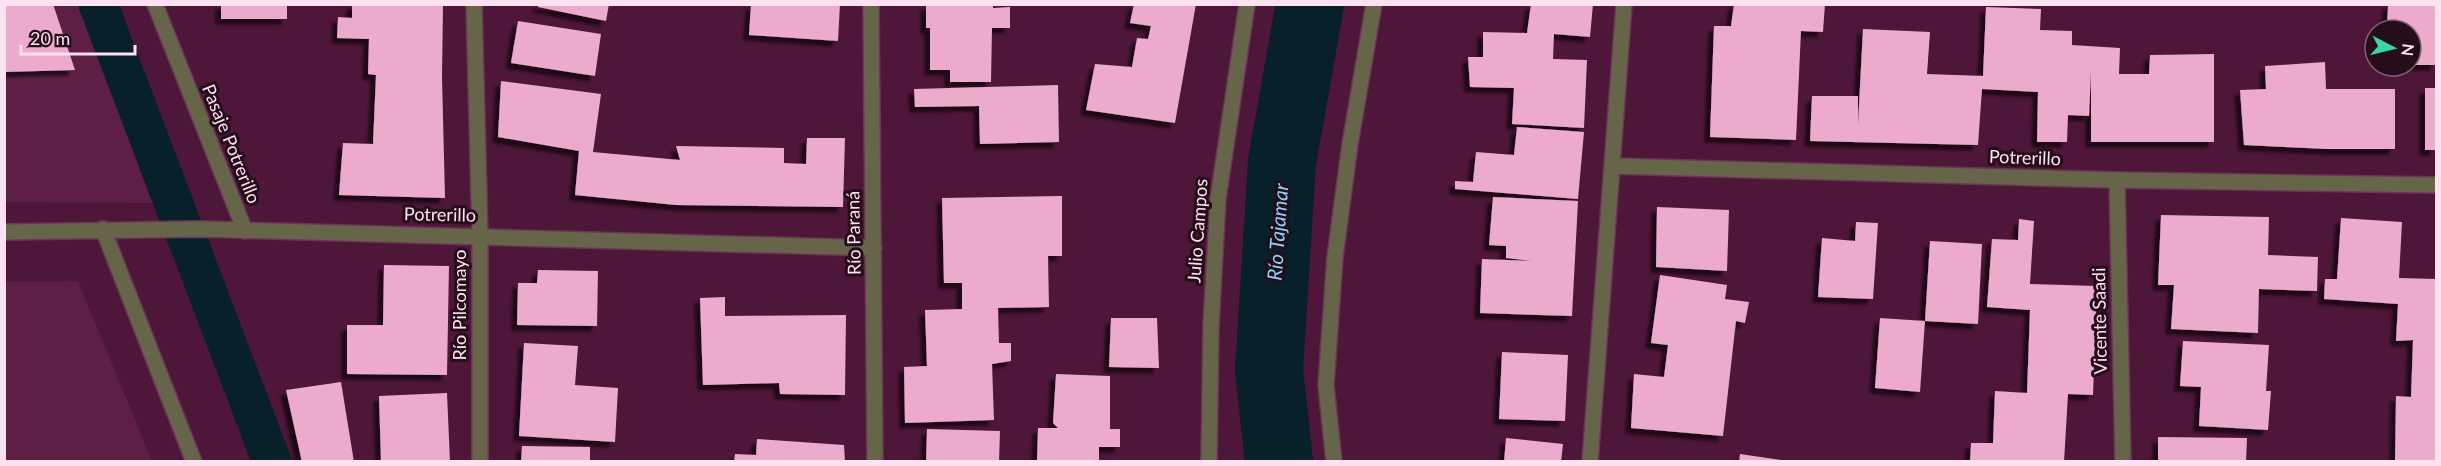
<svg xmlns="http://www.w3.org/2000/svg" width="2441" height="466" font-family="Lato,sans-serif">
	<defs>
		<filter id="shadow"><feDropShadow dx="-5.5" dy="5.5" stdDeviation="1.5" flood-color="#0009"/></filter>
	</defs>
	<rect width="100%" height="100%" fill="#4e1638"/>
	<!-- built -->
	<path fill="#5e1f44" d="M5 5H81L152 203 5 202Z
		M78 281 152 461H5V282Z"/>
	<g fill="none" stroke-linecap="round" stroke-linejoin="round">
		<!-- canal -->
		<path stroke="#07202a" stroke-width="39" d="M98 4 272 462"/>
		<!-- river -->
		<path stroke="#07202a" stroke-width="68" d="M1279 462 1269 370 1282 162 1310 4"/>
	</g>
	<!-- building -->
	<path fill="#ecaacc" filter="url(#shadow)" d="M4 4H53L75 70 4 72Z
		M221 4H287V19H221Z
		M352 4H443L442 77 445 198 339 195 343 143 373 144 376 75 368 74 369 39 337 38 338 17 352 18Z
		M538 4H609L606 21 538 7Z
		M751 4H840L838 41 749 35Z
		M926 4H993V8L1010 7V28H992L991 82H950V70H930V28H926Z
		M1134 4H1196L1175 123 1086 110 1095 64 1132 67 1137 38 1148 39 1151 26 1130 23Z
		M1531 4H1593L1590 37 1554 34 1553 59 1587 60 1584 128 1512 124 1514 88 1470 87 1468 57H1483V32L1527 33Z
		M1734 4H1825L1823 32 1801 31 1796 140 1710 137 1714 26H1731Z
		M2388 4H2436V65H2411V30H2387Z
		M1986 7 2041 9 2040 30 2072 31V45L2120 48 2119 74H2149L2150 55 2214 54V142H2091V71L2089 116 2068 115 2067 142H2037L2038 92 1982 89 1978 145 1810 141 1812 96H1858V125L1863 29 1930 32 1927 74 1983 76Z
		M518 21 601 34 595 76 511 63Z
		M2325 62 2326 89H2395V149H2327L2244 145 2240 90 2266 89 2265 66Z
		M501 81 601 94 593 152 680 160 676 146 784 148V163L806 164 807 138H845L843 207 676 205 575 195 579 151 498 137Z
		M1058 85 1059 142 980 144 979 106 915 107 914 89Z
		M2425 88H2436V150H2425Z
		M1517 127 1584 132 1578 199 1455 189V181L1473 182 1476 152 1514 155Z
		M1062 196V256H1048L1049 307 998 308 999 343H1011V361L992 364 994 420 905 423 904 367 927 366 925 310 962 309V283H944L942 198Z
		M1493 197 1578 201 1572 316 1480 313 1482 259 1533 261 1506 258V246L1489 245Z
		M1657 207 1729 210 1727 271 1656 267Z
		M2161 215 2269 217 2268 255 2318 257 2317 291 2259 289 2258 333 2171 329 2174 285H2158Z
		M2341 218 2402 222 2399 278 2436 279V462H2395L2396 396 2411 397 2413 340 2396 341 2398 304 2324 299 2325 279H2337Z
		M2019 219 2034 221 2030 284 2097 286 2093 395 2068 394 2064 462H1970L1971 443H1993L1995 391 2027 393 2030 310 1987 307 1992 239 2018 240Z
		M1856 222 1878 223 1873 299 1818 297 1822 238 1855 241Z
		M1930 241 1982 244 1978 324 1925 321Z
		M384 265 449 266 447 375 347 374V325H383Z
		M538 270 598 271 597 326 517 325 518 283H537Z
		M1660 275 1727 285 1725 299 1749 302 1745 323 1736 321 1723 436 1631 428 1634 374 1664 377 1668 345 1651 343Z
		M725 297V316L846 315 845 395 780 394 779 383 703 385 700 298Z
		M1111 318H1157L1159 368 1109 367Z
		M1880 318 1925 321 1920 392 1875 388Z
		M2183 341 2269 345 2266 391H2271L2268 430 2199 426 2201 387 2180 386Z
		M524 343 578 346 575 385 618 388 615 442 519 436Z
		M1502 352 1568 355 1565 421 1499 419Z
		M1056 374 1110 376V429H1120V447H1099V462H1037L1038 428H1058L1053 423Z
		M341 382 354 462H302L286 390Z
		M447 393 450 462 381 461 379 396Z
		M927 429 1000 431 999 462H926Z
		M2158 437 2247 438 2246 462H2158Z
		M1506 438 1563 444 1561 462H1504Z
		M757 439 844 445 845 462H734L735 454 756 455Z
		M522 446 590 447V462H521Z
		M1740 454 1781 460V462H1739Z"/>
	<g fill="none" stroke-linecap="round" stroke-linejoin="round">
		<!-- street casing -->
		<g stroke="#6a3655" stroke-width="18">
			<path id="street" d="M155 4 245 231
				M474 4 480 235V462
				M871 4 875 462
				M1613 166 2117 180 2436 185
				M2117 180 2123 462
				M103 229 194 462
				M4 232 201 229 874 248
				M1209 462 1211 326 1218 199 1247 4
				M1334 462 1326 385 1335 257 1350 144 1374 4
				M1590 462 1624 4"/>
		</g>
		<!-- street -->
		<use href="#street" stroke="#666549" stroke-width="15"/>
	</g>
	<g text-anchor="middle" stroke-width="6" stroke-linejoin="round" paint-order="stroke">
		<!-- street labels -->
		<g font-size="18" fill="#ffe1ef" stroke="#260d1b">
			<text transform="translate(231 144) rotate(68)" y="6">Pasaje Potrerillo</text>
			<text transform="translate(2025 158) rotate(2)" y="6">Potrerillo</text>
			<text transform="translate(440 215) rotate(1)" y="6">Potrerillo</text>
			<text transform="translate(1198 231) rotate(-86)" y="6">Julio Campos</text>
			<text transform="translate(854 233) rotate(-91)" y="6">Río Paraná</text>
			<text transform="translate(460 305) rotate(-90)" y="6">Río Pilcomayo</text>
			<text transform="translate(2100 321) rotate(-91)" y="6">Vicente Saadi</text>
		</g>
		<!-- water labels -->
		<g font-size="20" font-style="italic" fill="#85d8fc" stroke="#260d1b">
			<text transform="translate(1278 232) rotate(-86)" y="7">Río Tajamar</text>
		</g>
	</g>
	<!-- border -->
	<rect width="2441" height="466" fill="none" stroke="#ffe1ef" stroke-width="12"/>
	<!-- north arrow -->
	<g transform="translate(2393 48) rotate(97)"><circle r="28" fill="#260d1b" stroke="#7d6270" stroke-width="1.5"/>
	<path d="M0-4.5L10 22L0 15L-10 22Z" fill="#3cd4a4"/>
	<text y="-9" font-size="16" font-weight="bold" text-anchor="middle" fill="#ffe1ef">N</text>
	</g>
	<!-- scale -->
	<path d="M21 45v9h114v-9" fill="none" stroke="#ffe1ef" stroke-width="3"/>
	<text x="30" y="45" font-size="18" fill="#ffe1ef" stroke="#260d1b" stroke-width="4.5" paint-order="stroke">20 m</text>
</svg>
